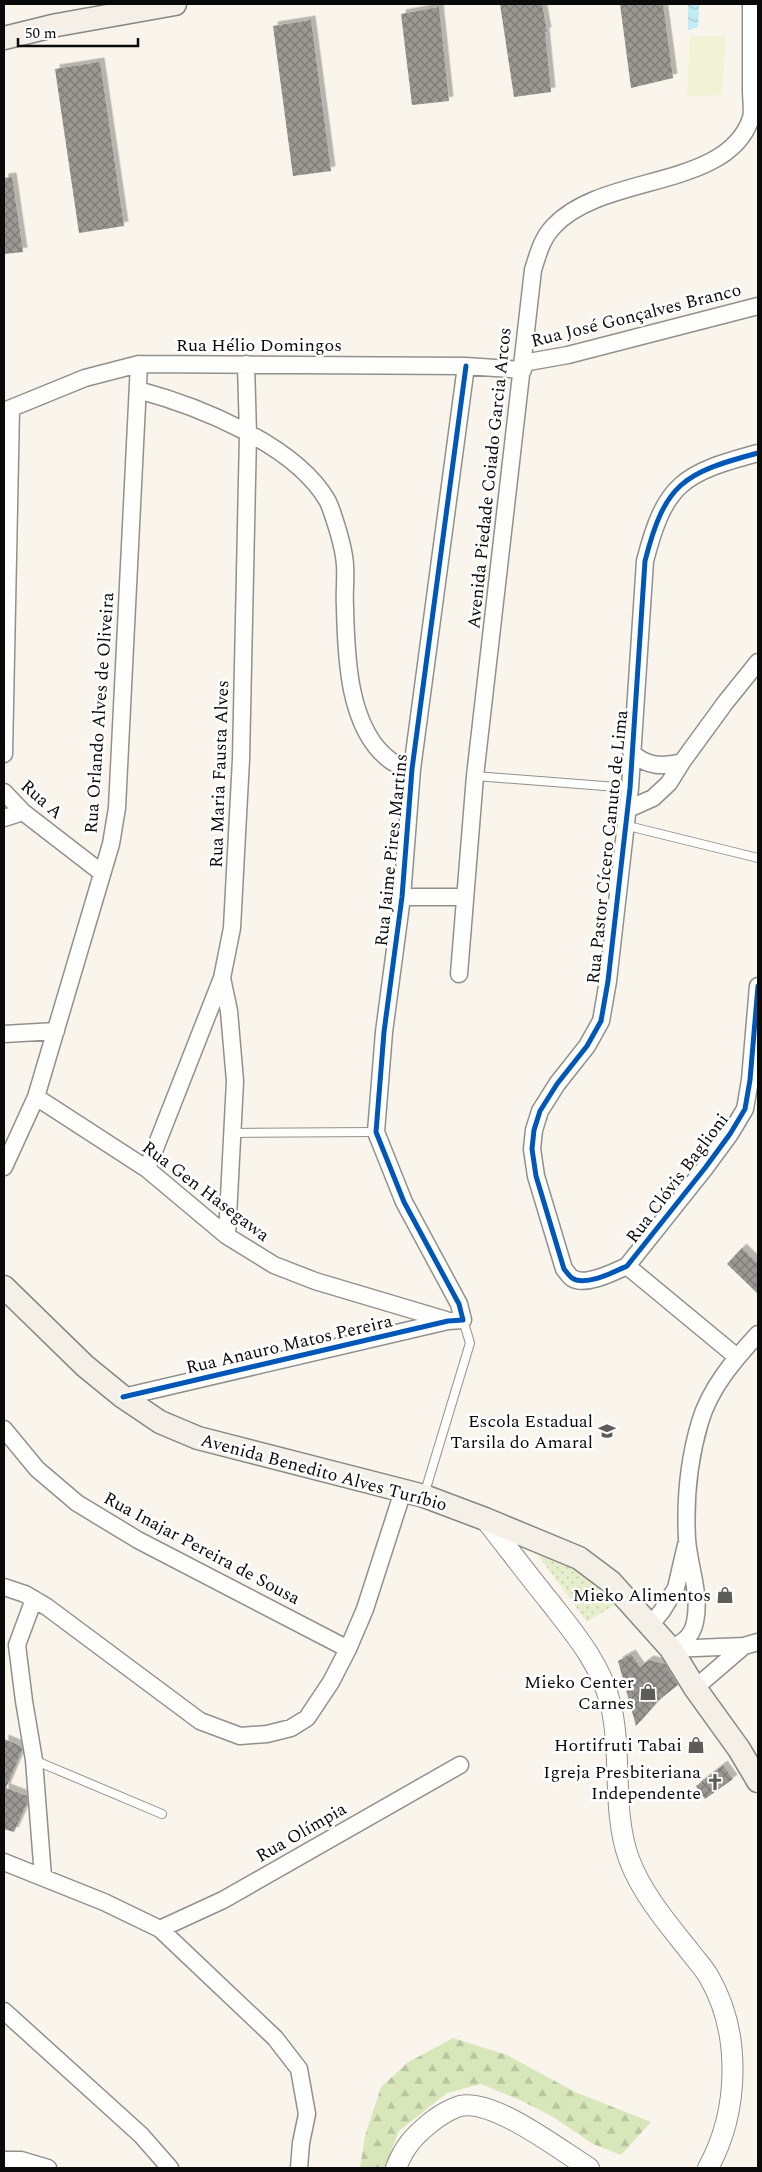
<svg xmlns="http://www.w3.org/2000/svg" width="762" height="2172" font-family="Spectral,serif">
	<defs>
		<pattern id="forest-firs" width="22" height="20" patternUnits="userSpaceOnUse" patternTransform="scale(1.25)"><rect width="22" height="20" fill="#d8e7b9"/><path d="M5 1l3.5 6h-7zM16 11l3.5 6h-7z" fill="#b8c59e"/></pattern>
		<pattern id="park-dots" width="8" height="8" patternUnits="userSpaceOnUse" patternTransform="scale(1.25)"><rect width="8" height="8" fill="#e6efcb"/><path d="M2 2h.1M6 6h.1" fill="none" stroke="#c4ccad" stroke-width="1.8" stroke-linecap="round"/></pattern>
		<pattern id="water-waves" width="16" height="10" patternUnits="userSpaceOnUse" patternTransform="scale(1.25)"><rect width="16" height="10" fill="#c1ecf5"/><path d="M0 5q4-4 8 0t8 0" fill="none" stroke="#a4c9d1"/></pattern>
		<pattern id="building-cross-hatch" width="8" height="8" patternUnits="userSpaceOnUse" patternTransform="scale(1.25)"><rect width="8" height="8" fill="#9c9893"/><path d="M0 0l8 8M0 8l8-8" fill="none" stroke="#7d7a76"/></pattern>
		<filter id="shadow"><feDropShadow dx="4.5" dy="-4.5" stdDeviation="0" flood-color="#0004"/></filter>
	</defs>
	<rect width="100%" height="100%" fill="#f9f5ed"/>
	<!-- forest -->
	<path fill="url(#forest-firs)" d="M453 2038 507 2055 575 2092 651 2122 621 2155 593 2144 553 2117 520 2100 481 2084 447 2093 399 2131 385 2168H360L365 2136 381 2087 407 2063Z"/>
	<!-- park -->
	<path fill="url(#park-dots)" d="M546 1550 584 1574 615 1605 587 1622 535 1551Z"/>
	<!-- pitch -->
	<path fill="#f0f3d5" d="M690 36H726L722 95 687 96Z"/>
	<!-- water -->
	<path fill="url(#water-waves)" d="M688 4H699L698 27 688 30Z"/>
	<!-- building -->
	<path fill="url(#building-cross-hatch)" filter="url(#shadow)" d="M500 4H542L547 32H545L551 92 514 97Z
		M620 4H663L673 78 631 88Z
		M439 7 449 101 412 105 401 14Z
		M311 20 331 171 293 176 273 26Z
		M100 62 124 226 79 233 55 69Z
		M12 177 23 252 4 254V178Z
		M742 1248 758 1264V1294L727 1264Z
		M631 1654 640 1667 649 1660 665 1664 678 1685 659 1700 636 1726 618 1661Z
		M4 1739 21 1746 22 1750 6 1788 27 1796V1803L14 1832 4 1829Z
		M723 1765 733 1779 705 1799 696 1786Z"/>
	<g fill="none" stroke-linecap="round" stroke-linejoin="round">
		<!-- service casing -->
		<g stroke="#92908c" stroke-width="10">
			<path id="service" d="M475 776 630 788
				M624 825 758 858
				M232 1133 376 1132
				M424 1495 470 1343 463 1320
				M34 1760 162 1814"/>
		</g>
		<!-- minor casing -->
		<g stroke="#92908c" stroke-width="19">
			<path id="minor" d="M523 363 568 355 758 306
				M138 390C198 406 294 444 327 500 330 505 332 512 334 518 339 533 344 549 345 565 346 579 344 593 345 607 346 656 348 730 391 761 396 765 406 767 412 769
				M4 411 85 378 139 364 466 366 523 370
				M758 453C683 473 665 483 645 561L630 788 608 981 601 1021 587 1046 557 1084 540 1111 534 1130 532 1149 536 1176 564 1269C566 1271 569 1276 572 1278 585 1287 614 1272 627 1266L705 1168 730 1134 745 1109 750 1080 758 986
				M631 752C647 767 662 767 682 762
				M4 754 11 408
				M4 792 23 812 102 873
				M626 810 653 798 669 783 682 762 725 703 758 662
				M4 818 23 812
				M402 897H465
				M459 974 475 776 533 270C538 254 542 238 554 226 603 173 728 190 751 118 753 111 751 99 751 91 751 62 751 33 751 4
				M222 978 229 1011 235 1081 227 1236
				M4 1034 56 1031
				M36 1097 147 1169 227 1236 274 1265 315 1281 446 1320
				M4 1167 36 1097 111 844 117 808 139 364
				M147 1169 222 978 232 928 241 759 248 434 246 364
				M627 1266 737 1357
				M123 1397 448 1321 463 1320 459 1304 404 1202 376 1132 384 1032 402 897 412 769 466 366
				M4 1429 37 1469 77 1503 138 1540 348 1649
				M4 1587 25 1594 47 1607 200 1721 240 1736 267 1734 291 1728 307 1718 331 1682 348 1649 365 1609 403 1491
				M34 1599 17 1645 24 1701 34 1760 43 1877
				M650 1625 662 1611 676 1588 686 1545
				M671 1649C683 1642 692 1637 695 1622 701 1594 689 1567 687 1539 685 1501 689 1459 700 1422 710 1388 734 1360 758 1334
				M671 1649 744 1646 758 1642
				M695 1688 744 1646
				M4 1862 104 1902 160 1929 275 2038 299 2069 307 2114 301 2143 299 2168
				M160 1929 223 1900 460 1765
				M4 2011 141 2135 170 2168
				M4 2160H21L48 2168"/>
		</g>
		<!-- tertiary casing -->
		<g stroke="#92908c" stroke-width="22">
			<path id="tertiary" d="M485 1519C507 1547 528 1575 550 1602 574 1633 600 1663 610 1702 623 1752 611 1809 629 1859 642 1894 668 1924 691 1953 697 1961 704 1968 709 1977 742 2034 739 2112 708 2168
				M396 2168C404 2147 413 2137 430 2123 437 2117 450 2109 460 2106 493 2098 560 2150 589 2168"/>
		</g>
		<!-- secondary casing -->
		<g stroke="#888683" stroke-width="25">
			<path id="secondary" d="M4 38 57 25 175 4
				M4 1287 85 1366 123 1397 160 1422 198 1438 424 1496 485 1519 579 1558 611 1582 671 1649 695 1688 739 1749 758 1781"/>
		</g>
		<!-- service -->
		<use href="#service" stroke="#fefefc" stroke-width="8"/>
		<!-- minor -->
		<use href="#minor" stroke="#fefefc" stroke-width="16"/>
		<!-- tertiary -->
		<use href="#tertiary" stroke="#fefefc" stroke-width="20"/>
		<!-- secondary -->
		<use href="#secondary" stroke="#f4f0e7" stroke-width="22"/>
		<!-- cycleway casing -->
		<g stroke="#fff" stroke-width="8">
			<path id="cycleway" d="M758 453C683 473 665 483 645 561L630 788 608 981 601 1021 587 1046 557 1084 540 1111 534 1130 532 1149 536 1176 564 1269C566 1271 569 1276 572 1278 585 1287 614 1272 627 1266L705 1168 730 1134 745 1109 750 1080 758 986
				M123 1397 448 1321 463 1320 459 1304 404 1202 376 1132 384 1032 402 897 412 769 466 366"/>
		</g>
		<!-- cycleway -->
		<use href="#cycleway" stroke="#0057b8" stroke-width="5"/>
	</g>
	<!-- icons -->
	<defs>
		<g id="school-bare" transform="scale(1.35)"><path d="M0-5L7-2L0 1L-7-2ZM-4 1L0 2.5L4 1V4Q0 6-4 4Z" fill="#5e5c59" stroke="#fff" stroke-width="2.5" paint-order="stroke"/></g>
		<g id="shop-bare" transform="scale(1.35)"><path d="M-5-2.5h2.3a2.7 3.5 0 0 1 5.4 0H5L5.5 6h-11ZM-1.5-2.5h3a1.5 2.3 0 0 0-3 0Z" fill="#5e5c59" stroke="#fff" stroke-width="2.5" paint-order="stroke"/></g>
		<g id="church-bare" transform="scale(1.35)"><path d="M-1.2-6h2.4v3.5h3.3v2.4h-3.3V6h-2.4V-.1h-3.3v-2.4h3.3Z" fill="#5e5c59" stroke="#fff" stroke-width="2.5" paint-order="stroke"/></g>
	</defs>
	<g fill-rule="evenodd">
		<use href="#school-bare" x="607" y="1431"/>
		<use href="#shop-bare" x="725" y="1595"/>
		<use href="#shop-bare" x="648" y="1692"/>
		<use href="#shop-bare" x="696" y="1745"/>
		<use href="#church-bare" x="715" y="1782"/>
	</g>
	<g text-anchor="middle" stroke-width="5" stroke-linejoin="round" paint-order="stroke">
		<!-- street labels -->
		<g font-size="18" fill="#0a0a0a" stroke="#fff">
			<text transform="translate(636 315) rotate(-14)" y="6">Rua José Gonçalves Branco</text>
			<text x="259" y="351">Rua Hélio Domingos</text>
			<text transform="translate(489 478) rotate(-84)" y="6">Avenida Piedade Coiado Garcia Arcos</text>
			<text transform="translate(99 713) rotate(-86)" y="6">Rua Orlando Alves de Oliveira</text>
			<text transform="translate(219 774) rotate(-88)" y="6">Rua Maria Fausta Alves</text>
			<text transform="translate(42 799) rotate(41)" y="6">Rua A</text>
			<text transform="translate(607 847) rotate(-84)" y="6">Rua Pastor Cícero Canuto de Lima</text>
			<text transform="translate(391 850) rotate(-84)" y="6">Rua Jaime Pires Martins</text>
			<text transform="translate(677 1178) rotate(-53)" y="6">Rua Clóvis Baglioni</text>
			<text transform="translate(206 1191) rotate(37)" y="6">Rua Gen Hasegawa</text>
			<text transform="translate(289 1344) rotate(-13)" y="6">Rua Anauro Matos Pereira</text>
			<text transform="translate(324 1472) rotate(15)" y="6">Avenida Benedito Alves Turíbio</text>
			<text transform="translate(202 1548) rotate(28)" y="6">Rua Inajar Pereira de Sousa</text>
			<text transform="translate(301 1832) rotate(-30)" y="6">Rua Olímpia</text>
		</g>
		<!-- poi labels -->
		<g font-size="18" fill="#0a0a0a" stroke="#fff" text-anchor="end">
			<text x="593" y="1427">Escola Estadual<tspan x="593" dy="21">Tarsila do Amaral</tspan></text>
			<text x="711" y="1601">Mieko Alimentos</text>
			<text x="634" y="1688">Mieko Center<tspan x="634" dy="21">Carnes</tspan></text>
			<text x="682" y="1751">Hortifruti Tabai</text>
			<text x="701" y="1778">Igreja Presbiteriana<tspan x="701" dy="21">Independente</tspan></text>
		</g>
	</g>
	<!-- border -->
	<rect width="762" height="2172" fill="none" stroke="#0a0a0a" stroke-width="10"/>
	<!-- scale -->
	<path d="M18 38v8h120v-8" fill="none" stroke="#0a0a0a" stroke-width="2.5"/>
	<text x="25" y="38" font-size="15" fill="#0a0a0a" stroke="#ffffff" stroke-width="4" paint-order="stroke">50 m</text>
</svg>
